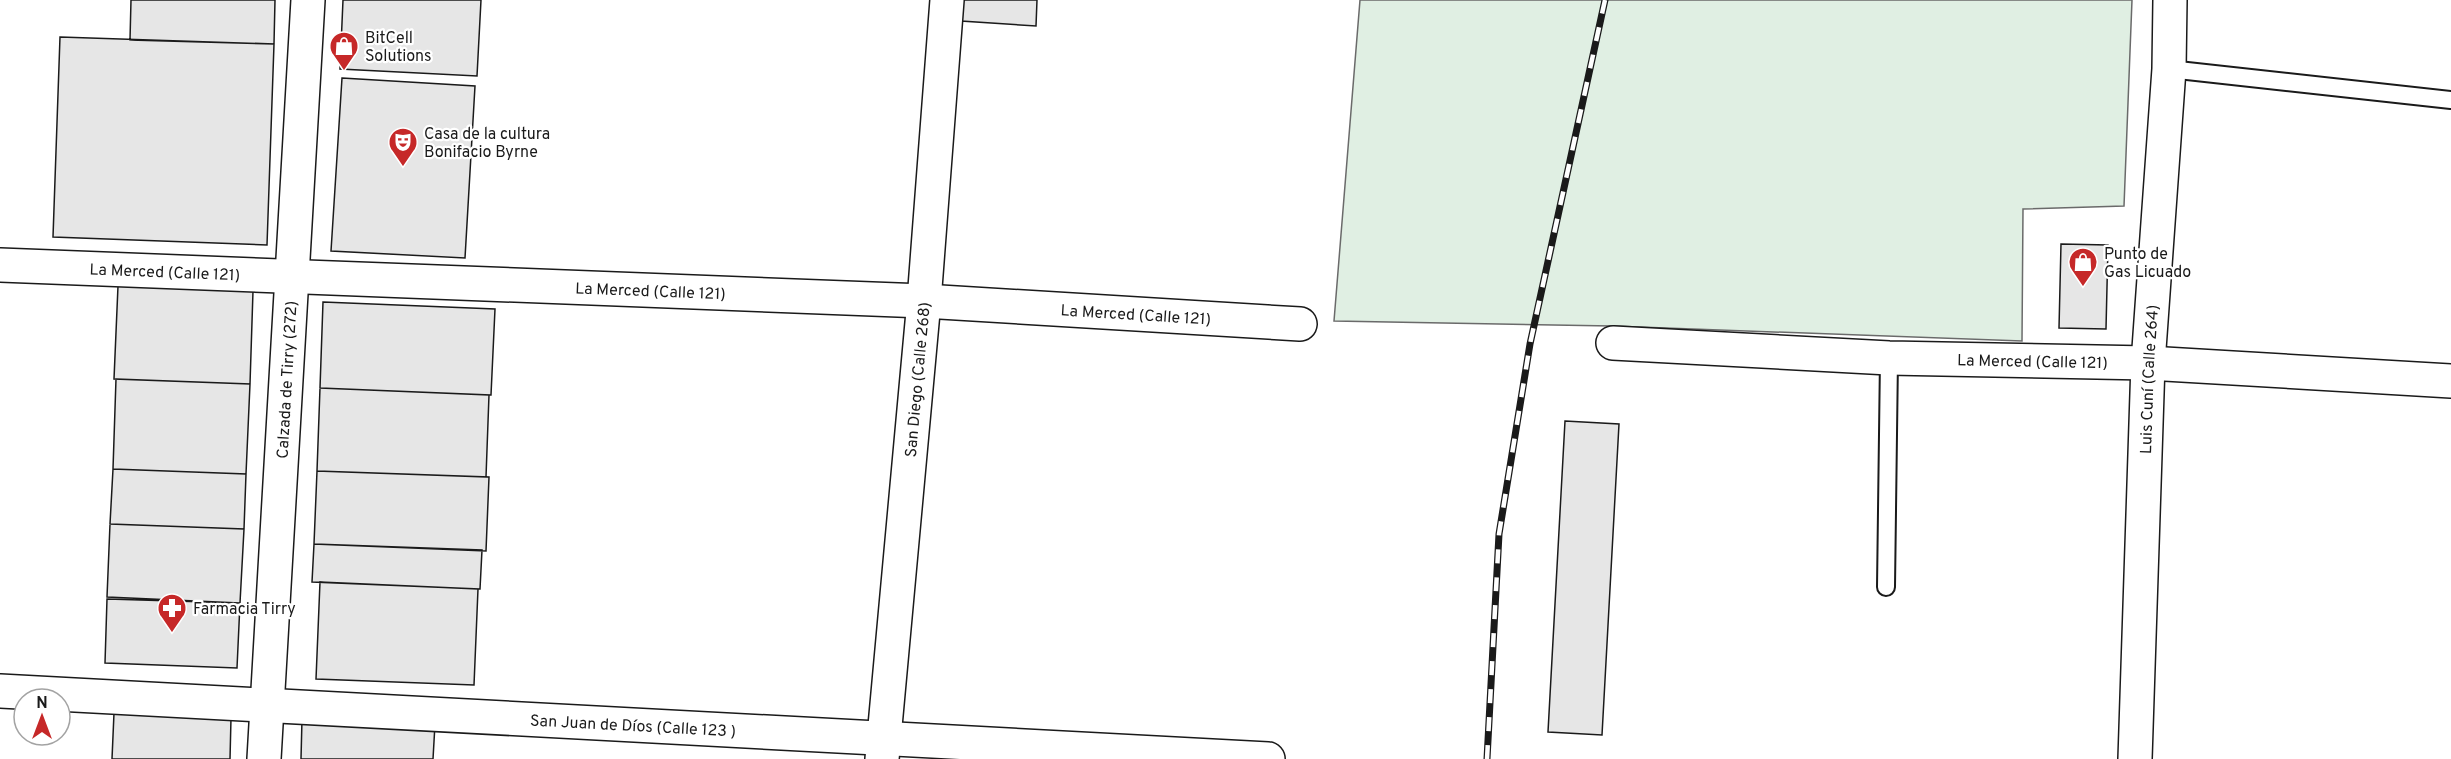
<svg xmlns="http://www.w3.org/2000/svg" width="2451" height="759" font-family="Overpass,sans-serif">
	<rect width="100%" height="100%" fill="#fff"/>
	<!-- green -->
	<path fill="#e0efe3" stroke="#6a6a6a" stroke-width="1.5" d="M1360 0H2132L2124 206 2023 209 2022 341 1612 326 1334 321Z"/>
	<!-- building -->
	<path fill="#e6e6e6" stroke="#1a1a1a" stroke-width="1.5" d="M131 0H275L274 44 130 40Z
		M343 0H481L477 76 340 69Z
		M962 0H1037L1036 26 961 21Z
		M60 37 274 44 267 245 53 237Z
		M342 78 475 86 465 258 331 251Z
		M2061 244 2108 245 2106 329 2059 328Z
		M118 286 253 291 250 384 114 379Z
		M323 302 495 309 491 395 320 388Z
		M116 379 250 384 246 474 113 469Z
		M320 388 489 395 486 477 317 471Z
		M1565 421 1619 424 1602 735 1548 732Z
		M113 469 246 474 244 529 110 524Z
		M317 471 489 477 486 551 314 544Z
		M110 524 244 529 240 603 107 597Z
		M314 544 482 550 480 589 312 582Z
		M320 582 478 589 474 685 316 679Z
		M107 599 240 603 237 668 105 663Z
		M114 713 231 718 230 759H112Z
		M302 719 435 724 433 759H301Z"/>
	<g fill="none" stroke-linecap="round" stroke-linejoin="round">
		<!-- lane casing -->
		<g stroke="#1a1a1a" stroke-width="20">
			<path id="lane" d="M2169 69 2451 100
				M1886 587 1889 358"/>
		</g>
		<!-- street casing -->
		<g stroke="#1a1a1a" stroke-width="36">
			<g id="street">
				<path id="s1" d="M0 265 924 301 1300 324"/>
				<path id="s2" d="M1613 343 1889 358 2148 363 2451 381"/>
				<path id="s3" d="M0 691 1268 759"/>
				<path id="s4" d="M882 759 924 301 947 0"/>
			</g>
		</g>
		<!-- secondary casing -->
		<g stroke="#1a1a1a" stroke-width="36">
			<g id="secondary">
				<path id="s5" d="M2135 759 2148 363 2169 69 2170 0"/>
			</g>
		</g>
		<!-- primary casing -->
		<g stroke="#1a1a1a" stroke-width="36">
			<g id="primary">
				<path id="s6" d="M264 759 308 0"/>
			</g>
		</g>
		<!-- lane -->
		<use href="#lane" stroke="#fff" stroke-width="16"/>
		<!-- street -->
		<use href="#street" stroke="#fff" stroke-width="33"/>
		<!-- secondary -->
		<use href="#secondary" stroke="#fff" stroke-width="33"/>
		<!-- primary -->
		<use href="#primary" stroke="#fff" stroke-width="33"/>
		<!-- rail casing -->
		<g stroke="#1a1a1a" stroke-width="7">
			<path id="rail" d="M1487 759 1499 534 1530 344 1605 0"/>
		</g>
		<!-- rail -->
		<use href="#rail" stroke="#fff" stroke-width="4.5" stroke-dasharray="14" stroke-linecap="butt"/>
	</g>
	<!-- icons -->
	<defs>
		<g id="shop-pin" transform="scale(1.5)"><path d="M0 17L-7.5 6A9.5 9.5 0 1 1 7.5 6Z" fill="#c62828" stroke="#fff"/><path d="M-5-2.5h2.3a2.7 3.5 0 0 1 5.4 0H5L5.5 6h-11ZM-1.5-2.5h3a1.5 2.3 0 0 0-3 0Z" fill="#fff"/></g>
		<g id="theatre-pin" transform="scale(1.5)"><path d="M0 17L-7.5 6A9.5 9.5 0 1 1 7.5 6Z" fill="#c62828" stroke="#fff"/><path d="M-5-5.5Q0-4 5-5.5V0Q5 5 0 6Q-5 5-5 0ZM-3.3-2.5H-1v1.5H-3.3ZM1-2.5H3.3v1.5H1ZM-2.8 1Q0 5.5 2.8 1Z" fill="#fff"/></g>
		<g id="pharmacy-pin" transform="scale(1.5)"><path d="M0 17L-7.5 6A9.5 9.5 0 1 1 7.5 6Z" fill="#c62828" stroke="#fff"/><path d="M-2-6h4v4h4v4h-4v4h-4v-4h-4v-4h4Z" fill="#fff"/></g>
	</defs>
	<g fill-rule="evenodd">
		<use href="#shop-pin" x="344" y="46"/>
		<use href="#theatre-pin" x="403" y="142"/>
		<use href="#shop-pin" x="2083" y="262"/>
		<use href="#pharmacy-pin" x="172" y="608"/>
	</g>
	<g text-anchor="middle" stroke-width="4.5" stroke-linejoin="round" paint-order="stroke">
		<!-- poi labels -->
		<g font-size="16" fill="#1a1a1a" stroke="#fff" text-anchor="start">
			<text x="365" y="43">BitCell<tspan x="365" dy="18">Solutions</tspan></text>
			<text x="424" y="139">Casa de la cultura<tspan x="424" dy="18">Bonifacio Byrne</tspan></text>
			<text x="2104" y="259">Punto de<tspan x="2104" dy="18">Gas Licuado</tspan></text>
			<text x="193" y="614">Farmacia Tirry</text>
		</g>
		<!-- street labels -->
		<g font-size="16" fill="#1a1a1a" stroke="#fff">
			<text dy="6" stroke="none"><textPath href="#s1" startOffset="165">La Merced (Calle 121)</textPath></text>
			<text dy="6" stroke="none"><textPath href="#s1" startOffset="651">La Merced (Calle 121)</textPath></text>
			<text dy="6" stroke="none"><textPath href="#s1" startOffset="1137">La Merced (Calle 121)</textPath></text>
			<text dy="6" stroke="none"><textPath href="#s2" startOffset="420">La Merced (Calle 121)</textPath></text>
			<text dy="6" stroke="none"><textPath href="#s5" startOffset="380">Luis Cuní (Calle 264)</textPath></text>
			<text dy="6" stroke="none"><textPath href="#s6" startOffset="380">Calzada de Tirry (272)</textPath></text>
			<text dy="6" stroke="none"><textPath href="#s4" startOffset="381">San Diego (Calle 268)</textPath></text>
			<text dy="6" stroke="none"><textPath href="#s3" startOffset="634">San Juan de Díos (Calle 123 )</textPath></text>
		</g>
	</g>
	<!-- north arrow -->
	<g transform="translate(42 717)"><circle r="28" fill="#ffffff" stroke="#a3a3a3" stroke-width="1.5"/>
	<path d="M0-4.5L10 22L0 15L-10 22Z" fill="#c62828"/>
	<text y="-9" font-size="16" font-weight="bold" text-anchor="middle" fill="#1a1a1a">N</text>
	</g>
</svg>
